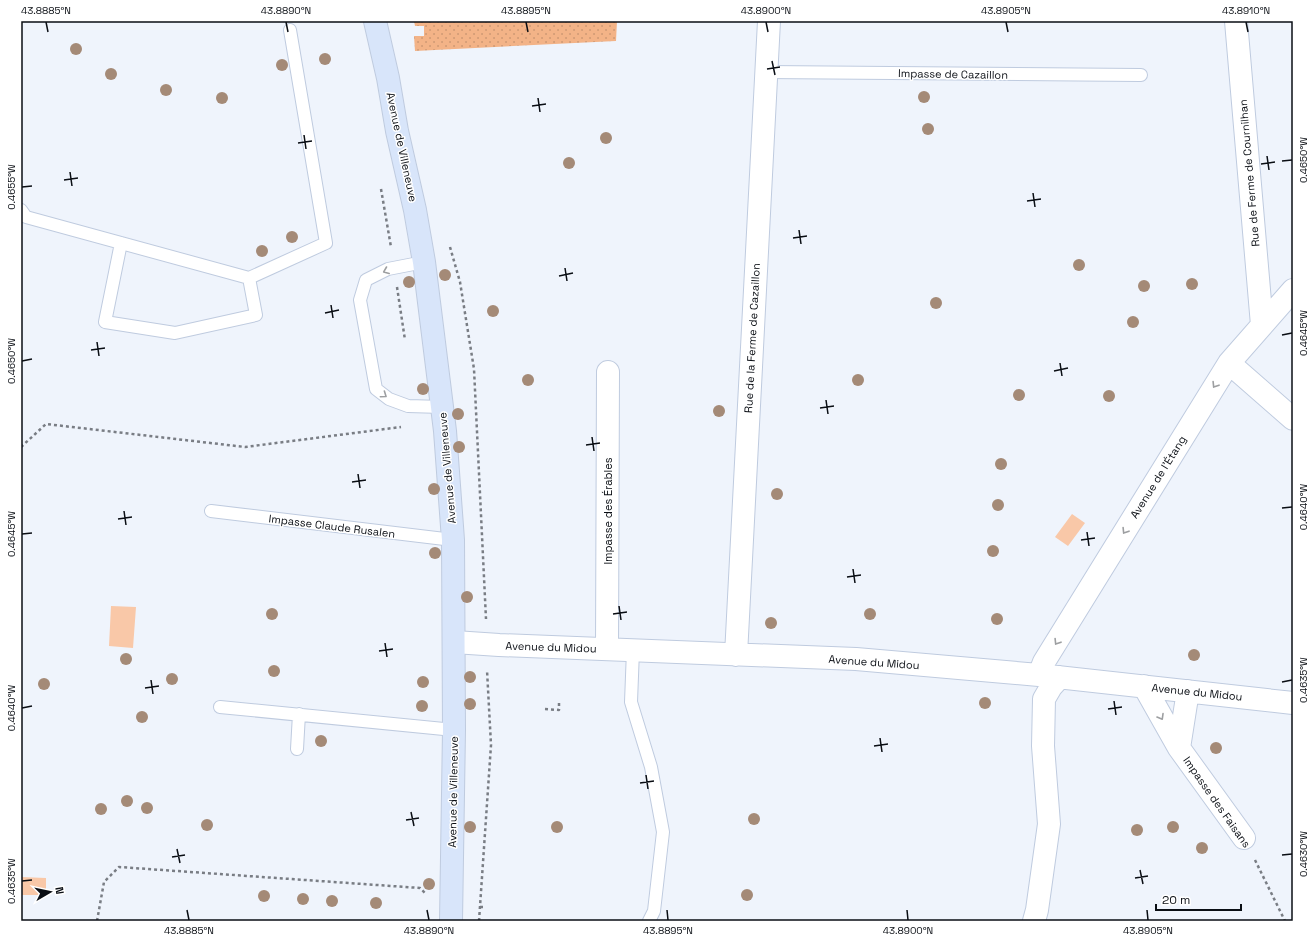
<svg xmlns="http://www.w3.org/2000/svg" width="1314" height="942" font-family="'Space Grotesk',sans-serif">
	<defs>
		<pattern id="grass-dots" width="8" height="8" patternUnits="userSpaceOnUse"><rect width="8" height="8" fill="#f3b387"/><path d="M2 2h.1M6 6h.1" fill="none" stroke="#cf9974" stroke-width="1.8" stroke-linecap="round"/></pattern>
	</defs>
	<rect width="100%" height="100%" fill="#eff4fc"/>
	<!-- grass -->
	<path fill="url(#grass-dots)" d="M414 21H617L616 41 415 51 414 36H424V26H415Z"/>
	<!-- water -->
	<path fill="#f9c8a8" d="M1072 514 1085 523 1068 546 1055 537Z
		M111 606 136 607 133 648 109 646Z
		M21 877 46 878V895H21Z"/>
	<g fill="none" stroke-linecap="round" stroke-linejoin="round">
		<!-- service casing -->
		<g stroke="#bfcbdf" stroke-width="14">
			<path id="service" d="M765 72 1141 75
				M21 210 26 217 249 278 326 243 290 30
				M121 243 105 322 175 333 256 315 249 278
				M424 262 388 269 366 280 360 300 376 389 389 399 408 406 442 407
				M211 511 453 540
				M633 650 631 702 651 767 663 832 654 911 649 921
				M220 707 454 730
				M297 749 299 714"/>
		</g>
		<!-- minor casing -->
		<g stroke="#bfcbdf" stroke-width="24">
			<path id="minor" d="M1236 21 1262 325
				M1229 363 1293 419
				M454 642 499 645 856 659 1039 675 1293 703
				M607 649 608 372
				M736 655 769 21
				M1039 675 1044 662 1229 363 1293 290
				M1144 686 1179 748 1244 838
				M1179 748 1188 691
				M1034 921 1037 910 1049 824 1043 746 1044 699 1051 687 1060 677"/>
		</g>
		<!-- secondary casing -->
		<g stroke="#bfcbdf" stroke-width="24">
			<path id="secondary" d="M375 21 388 78 397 131 415 210 424 262 445 431 453 540 454 730 451 921"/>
		</g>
		<!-- path -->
		<path stroke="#797d84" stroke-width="2.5" stroke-dasharray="3 3" stroke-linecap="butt" d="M381 189 391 247
			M450 247 460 282 474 369 486 619
			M397 287 405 340
			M21 447 46 424 245 447 401 427
			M545 709 559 710V701
			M1255 860 1285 921
			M480 907H486
			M97 921 104 882 119 867 420 888 425 893
			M479 921 491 745 487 670"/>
		<!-- service -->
		<use href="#service" stroke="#fff" stroke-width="12"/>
		<!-- minor -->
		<use href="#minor" stroke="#fff" stroke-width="22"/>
		<!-- secondary -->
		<use href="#secondary" stroke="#d8e5fa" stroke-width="22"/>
	</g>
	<!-- trees -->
	<g fill="#a48a77">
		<circle cx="76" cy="49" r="6"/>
		<circle cx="325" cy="59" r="6"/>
		<circle cx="282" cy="65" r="6"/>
		<circle cx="111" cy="74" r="6"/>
		<circle cx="166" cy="90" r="6"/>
		<circle cx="924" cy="97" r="6"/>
		<circle cx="222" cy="98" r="6"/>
		<circle cx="928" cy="129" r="6"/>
		<circle cx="606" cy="138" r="6"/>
		<circle cx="569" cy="163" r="6"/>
		<circle cx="292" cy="237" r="6"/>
		<circle cx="262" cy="251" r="6"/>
		<circle cx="1079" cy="265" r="6"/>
		<circle cx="445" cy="275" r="6"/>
		<circle cx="409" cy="282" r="6"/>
		<circle cx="1192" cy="284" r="6"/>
		<circle cx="1144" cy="286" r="6"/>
		<circle cx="936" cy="303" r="6"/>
		<circle cx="493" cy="311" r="6"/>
		<circle cx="1133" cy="322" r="6"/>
		<circle cx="528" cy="380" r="6"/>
		<circle cx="858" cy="380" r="6"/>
		<circle cx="423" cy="389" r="6"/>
		<circle cx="1019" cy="395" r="6"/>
		<circle cx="1109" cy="396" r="6"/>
		<circle cx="719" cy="411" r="6"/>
		<circle cx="458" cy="414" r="6"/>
		<circle cx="459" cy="447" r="6"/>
		<circle cx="1001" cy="464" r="6"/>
		<circle cx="434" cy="489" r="6"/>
		<circle cx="777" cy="494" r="6"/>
		<circle cx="998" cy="505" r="6"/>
		<circle cx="993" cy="551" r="6"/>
		<circle cx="435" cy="553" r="6"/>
		<circle cx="467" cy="597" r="6"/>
		<circle cx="272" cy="614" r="6"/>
		<circle cx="870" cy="614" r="6"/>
		<circle cx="997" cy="619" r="6"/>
		<circle cx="771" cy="623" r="6"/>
		<circle cx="1194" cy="655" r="6"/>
		<circle cx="126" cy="659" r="6"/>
		<circle cx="274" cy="671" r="6"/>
		<circle cx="470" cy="677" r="6"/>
		<circle cx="172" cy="679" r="6"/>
		<circle cx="423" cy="682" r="6"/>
		<circle cx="44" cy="684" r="6"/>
		<circle cx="985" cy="703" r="6"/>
		<circle cx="470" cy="704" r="6"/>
		<circle cx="422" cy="706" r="6"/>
		<circle cx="142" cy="717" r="6"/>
		<circle cx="321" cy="741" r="6"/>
		<circle cx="1216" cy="748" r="6"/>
		<circle cx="127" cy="801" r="6"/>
		<circle cx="147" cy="808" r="6"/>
		<circle cx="101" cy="809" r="6"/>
		<circle cx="754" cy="819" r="6"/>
		<circle cx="207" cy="825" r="6"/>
		<circle cx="470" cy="827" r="6"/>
		<circle cx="557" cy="827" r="6"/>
		<circle cx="1173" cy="827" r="6"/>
		<circle cx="1137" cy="830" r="6"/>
		<circle cx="1202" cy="848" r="6"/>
		<circle cx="429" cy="884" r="6"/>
		<circle cx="747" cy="895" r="6"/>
		<circle cx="264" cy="896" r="6"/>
		<circle cx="303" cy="899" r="6"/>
		<circle cx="332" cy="901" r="6"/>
		<circle cx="376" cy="903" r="6"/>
	</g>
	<!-- one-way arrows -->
	<defs><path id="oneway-chevron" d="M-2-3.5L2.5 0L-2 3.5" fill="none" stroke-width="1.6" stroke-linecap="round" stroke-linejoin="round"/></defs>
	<g stroke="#9d9fa1">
		<use href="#oneway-chevron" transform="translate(386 271) rotate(158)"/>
		<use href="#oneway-chevron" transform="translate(1215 385) rotate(122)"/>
		<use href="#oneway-chevron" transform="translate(384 395) rotate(35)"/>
		<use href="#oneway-chevron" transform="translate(1125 531) rotate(122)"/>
		<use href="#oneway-chevron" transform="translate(1057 642) rotate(122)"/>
		<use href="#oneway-chevron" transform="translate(1161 717) rotate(60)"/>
	</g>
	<!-- ticks -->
	<path fill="none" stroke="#0a0e14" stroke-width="1.5" d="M46 22 48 32M286 22 288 32M526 22 528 32M766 22 768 32M1006 22 1008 32M1246 22 1248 32M772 61 775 75M767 69 780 67M538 98 540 112M532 106 546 104M304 135 306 149M298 143 312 141M1267 156 1269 170M1282 161 1292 160M1261 164 1275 162M70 172 72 186M64 180 78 178M22 187 32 186M1033 193 1035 207M1027 201 1041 199M799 230 801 244M793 238 807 236M565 268 567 281M559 276 573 273M331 305 333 318M325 313 339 310M1282 335 1292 333M97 342 99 356M91 350 105 348M22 361 32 359M1060 363 1062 376M1054 371 1068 368M826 400 828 414M820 408 834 406M592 437 594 451M586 445 600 443M358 474 360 488M352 482 366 480M1282 508 1292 507M124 511 126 525M118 519 132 517M1087 532 1089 546M22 534 32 533M1081 540 1095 538M853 569 855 583M847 577 861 575M619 606 621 620M613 614 627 612M385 643 387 657M379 651 393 649M151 680 153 694M1282 682 1292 680M145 688 159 686M1114 701 1116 715M22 708 32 706M1108 709 1122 707M880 738 882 752M874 746 888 744M646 775 648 789M640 783 654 781M411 812 414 826M406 820 419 818M177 849 180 863M1282 855 1292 854M172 857 185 855M1140 870 1143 884M1135 878 1148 876M22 881 32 880M187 910 189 920M427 910 429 920M667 910 668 920M907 910 908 920M1147 910 1148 920"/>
	<g text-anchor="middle" stroke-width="3" stroke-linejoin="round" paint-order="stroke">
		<!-- street labels -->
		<g font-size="11" fill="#0a0e14" stroke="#fff">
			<text transform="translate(953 74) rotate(1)" y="4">Impasse de Cazaillon</text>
			<text transform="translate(402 147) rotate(78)" y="4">Avenue de Villeneuve</text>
			<text transform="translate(1249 173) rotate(-95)" y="4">Rue de Ferme de Cournilhan</text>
			<text transform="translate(752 338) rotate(-87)" y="4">Rue de la Ferme de Cazaillon</text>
			<text transform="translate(447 468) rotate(-95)" y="4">Avenue de Villeneuve</text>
			<text transform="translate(1158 477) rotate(-58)" y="4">Avenue de l'Étang</text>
			<text transform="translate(608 511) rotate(-90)" y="4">Impasse des Érables</text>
			<text transform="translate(332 526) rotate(7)" y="4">Impasse Claude Rusalen</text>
			<text transform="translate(551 647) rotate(2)" y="4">Avenue du Midou</text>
			<text transform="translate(874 662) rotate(4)" y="4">Avenue du Midou</text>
			<text transform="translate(1197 692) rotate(6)" y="4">Avenue du Midou</text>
			<text transform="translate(453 792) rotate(-89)" y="4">Avenue de Villeneuve</text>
			<text transform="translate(1217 802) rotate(55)" y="4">Impasse des Faisans</text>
		</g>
	</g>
	<!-- border -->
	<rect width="1314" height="942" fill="none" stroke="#ffffff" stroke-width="44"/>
	<!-- north arrow -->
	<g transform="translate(50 892) rotate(81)" stroke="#ffffff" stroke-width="3" paint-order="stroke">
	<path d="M0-3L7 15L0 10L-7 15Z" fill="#0a0e14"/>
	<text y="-6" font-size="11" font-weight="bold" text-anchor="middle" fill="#0a0e14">N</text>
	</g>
	<!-- scale -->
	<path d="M1156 904v6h85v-6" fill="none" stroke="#0a0e14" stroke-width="2"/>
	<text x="1162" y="904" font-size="12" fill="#0a0e14" stroke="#ffffff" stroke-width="3" paint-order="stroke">20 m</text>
	<rect x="22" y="22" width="1270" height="898" fill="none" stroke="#0a0e14" stroke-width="1.5"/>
	<g font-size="10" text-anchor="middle" fill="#0a0e14">
		<text x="46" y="14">43.8885°N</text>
		<text x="286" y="14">43.8890°N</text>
		<text x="526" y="14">43.8895°N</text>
		<text x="766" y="14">43.8900°N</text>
		<text x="1006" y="14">43.8905°N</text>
		<text x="1246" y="14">43.8910°N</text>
		<text transform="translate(1303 160) rotate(-90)" y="4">0.4650°W</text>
		<text transform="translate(11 187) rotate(-90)" y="4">0.4655°W</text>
		<text transform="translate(1303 333) rotate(-90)" y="4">0.4645°W</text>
		<text transform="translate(11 361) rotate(-90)" y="4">0.4650°W</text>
		<text transform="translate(1303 507) rotate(-90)" y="4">0.4640°W</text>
		<text transform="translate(11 534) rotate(-90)" y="4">0.4645°W</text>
		<text transform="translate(1303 680) rotate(-90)" y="4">0.4635°W</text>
		<text transform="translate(11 708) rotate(-90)" y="4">0.4640°W</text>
		<text transform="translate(1303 854) rotate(-90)" y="4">0.4630°W</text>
		<text transform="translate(11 881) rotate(-90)" y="4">0.4635°W</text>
		<text x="189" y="934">43.8885°N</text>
		<text x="429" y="934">43.8890°N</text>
		<text x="668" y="934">43.8895°N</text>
		<text x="908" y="934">43.8900°N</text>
		<text x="1148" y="934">43.8905°N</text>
	</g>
</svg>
